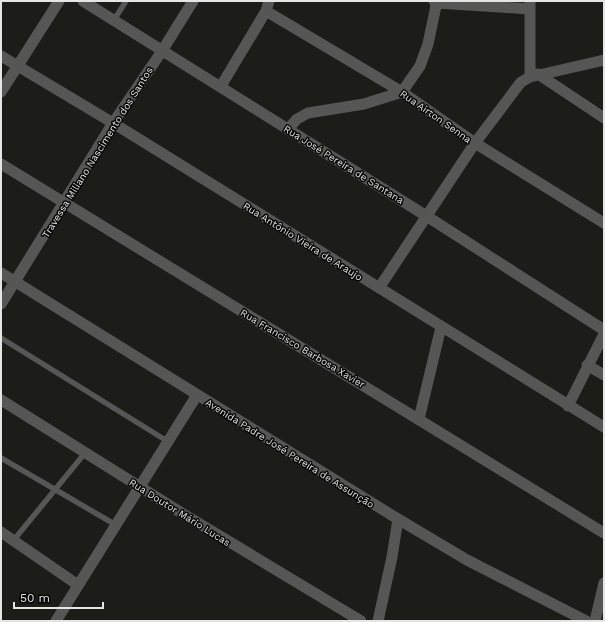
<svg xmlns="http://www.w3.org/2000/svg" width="605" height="622" font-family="'Work Sans',sans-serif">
	<rect width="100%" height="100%" fill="#1c1c18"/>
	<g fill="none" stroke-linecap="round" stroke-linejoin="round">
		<!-- lane -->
		<path stroke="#565755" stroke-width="5.5" d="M114 20 126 1
			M1 338 167 441
			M1 458 116 525
			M13 541 85 453"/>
		<!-- street -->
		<path stroke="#565755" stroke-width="11" d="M83 1 428 217 604 330
			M434 1 437 3 530 9
			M266 11 402 92 475 143 604 223
			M1 56 113 123 604 427
			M538 74 604 118
			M530 77V1
			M221 86 266 11 269 1
			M1 92 59 1
			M288 129 297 119 308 113 364 104 402 92 420 66 428 44 437 1
			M1 164 604 533
			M1 273 398 519 467 560 586 621
			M379 288 475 143 521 82 530 77 604 60
			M1 304 113 123 162 51 193 1
			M587 365 604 375
			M1 400 180 512 361 621
			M568 406 604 334
			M419 419 441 327
			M1 532 78 585
			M56 621 197 395
			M378 621 392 557 398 519
			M595 621 604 583"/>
	</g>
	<g text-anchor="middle" stroke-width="3" stroke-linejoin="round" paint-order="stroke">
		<!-- street labels -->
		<g font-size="10" fill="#e5e6e3" stroke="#060605">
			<text transform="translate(436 116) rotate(35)" y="4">Rua Airton Senna</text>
			<text transform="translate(97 152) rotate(-58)" y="4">Travessa Miliano Nascimento dos Santos</text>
			<text transform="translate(344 164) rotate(32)" y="4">Rua José Pereira de Santana</text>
			<text transform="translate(303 241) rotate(32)" y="4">Rua Antônio Vieira de Araujo</text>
			<text transform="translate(303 348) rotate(31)" y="4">Rua Francisco Barbosa Xavier</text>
			<text transform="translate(290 453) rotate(32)" y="4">Avenida Padre José Pereira de Assunção</text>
			<text transform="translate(180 512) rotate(32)" y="4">Rua Doutor Mário Lucas</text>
		</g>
	</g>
	<!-- border -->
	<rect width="605" height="622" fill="none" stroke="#e5e6e3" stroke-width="4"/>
	<!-- scale -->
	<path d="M14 602v6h89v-6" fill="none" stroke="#e5e6e3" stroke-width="2"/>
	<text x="20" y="602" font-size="12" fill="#e5e6e3" stroke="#060605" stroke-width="3" paint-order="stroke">50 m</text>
</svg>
